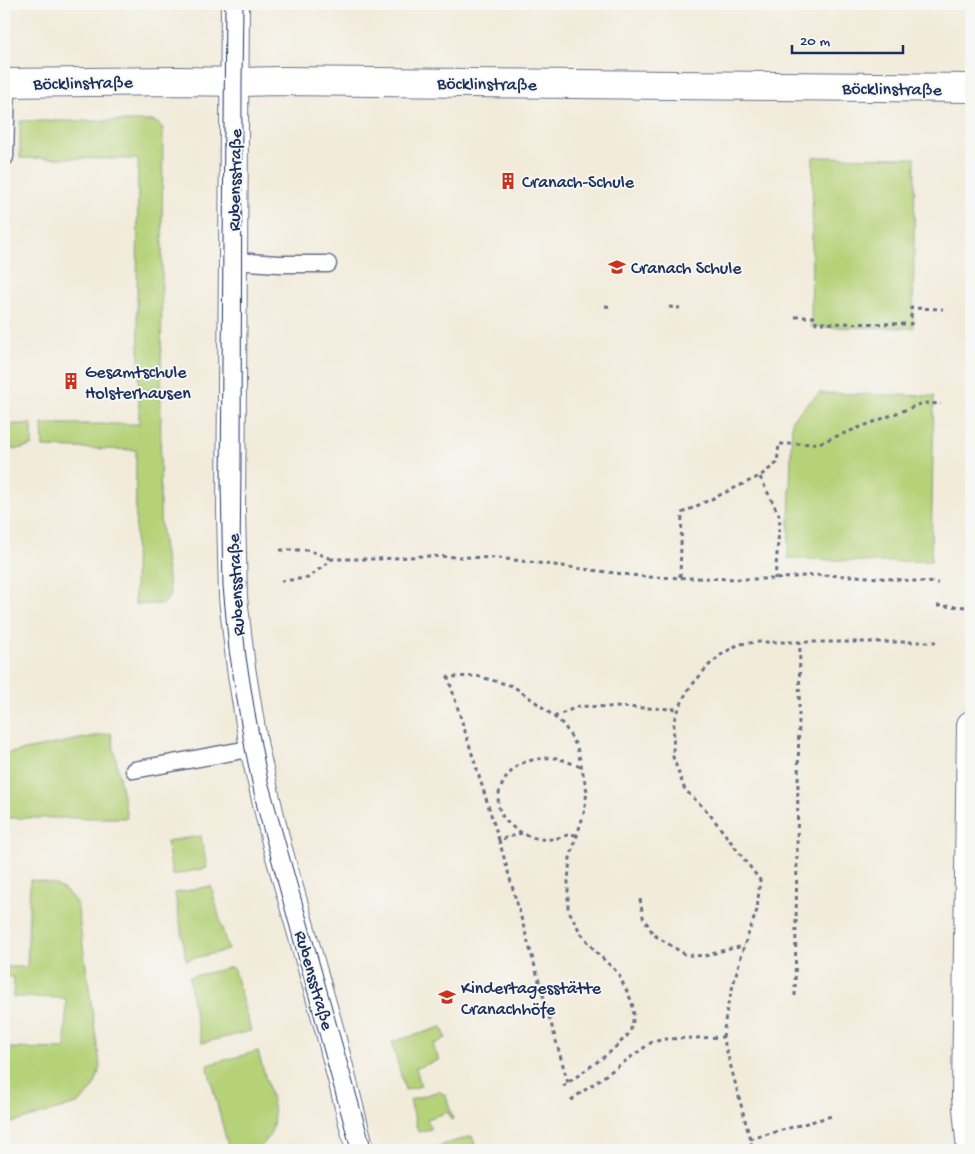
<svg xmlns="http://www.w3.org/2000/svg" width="975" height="1154" font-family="'Gochi Hand',sans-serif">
	<rect width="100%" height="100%" fill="#f6f6f2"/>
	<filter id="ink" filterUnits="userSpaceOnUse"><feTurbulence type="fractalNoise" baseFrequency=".02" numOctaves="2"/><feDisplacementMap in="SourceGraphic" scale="10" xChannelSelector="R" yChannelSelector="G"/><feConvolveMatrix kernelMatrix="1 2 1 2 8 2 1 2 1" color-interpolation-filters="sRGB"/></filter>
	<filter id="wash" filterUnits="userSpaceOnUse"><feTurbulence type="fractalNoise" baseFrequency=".0096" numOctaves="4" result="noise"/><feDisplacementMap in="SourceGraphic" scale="20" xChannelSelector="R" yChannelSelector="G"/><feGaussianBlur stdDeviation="1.12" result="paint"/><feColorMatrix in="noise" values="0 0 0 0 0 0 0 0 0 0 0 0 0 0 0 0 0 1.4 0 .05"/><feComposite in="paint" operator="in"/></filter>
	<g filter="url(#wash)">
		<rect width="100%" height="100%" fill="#f2ebda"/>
		<!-- green -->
		<path fill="#b6d279" stroke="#68806c" d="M20 121H153L159 124 163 128 160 518 170 593 167 600 163 604H135L136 450 43 447 42 424H139V338L137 317 138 159 20 158Z
			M813 157 915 158 913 328 811 327Z
			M819 393 934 396 931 561 872 562 788 558 792 419Z
			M4 424H32V446L18 449H4Z
			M111 733 127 818H4V754Z
			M201 836 207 868 172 875 167 841Z
			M30 880C52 882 64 885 77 904L100 1065C97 1084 92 1093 77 1104L4 1125V1048L65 1049 66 998 13 997 14 977H4V967H27Z
			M211 886 228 950 186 960 175 893Z
			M233 967 251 1031 202 1043 194 1011 189 977Z
			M442 1027 446 1038 433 1045 439 1060 416 1068 421 1086 405 1090 392 1042Z
			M258 1051C261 1062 264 1074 268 1085 275 1109 280 1134 256 1150H229L207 1065Z
			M439 1091 446 1096 453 1119 451 1120 448 1112 427 1119 431 1129 418 1132 410 1100Z
			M472 1136 477 1150H426Z"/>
	</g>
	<g filter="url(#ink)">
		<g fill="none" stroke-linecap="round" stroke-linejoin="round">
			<!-- lane casing -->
			<g stroke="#667189" stroke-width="19">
				<path id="lane" d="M5 157 7 83
					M233 261 279 264H328
					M134 770 254 748"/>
			</g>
			<!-- street casing -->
			<g stroke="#667189" stroke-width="30">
				<path id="street" d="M4 83 175 81 242 82 281 81 971 88
					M971 1150 966 1097 971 725"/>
			</g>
			<!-- secondary casing -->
			<g stroke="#667189" stroke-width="30">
				<path id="secondary" d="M235 4 231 510 233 598 241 668 254 748 277 846 329 1028 360 1150"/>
			</g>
			<!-- path -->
			<path stroke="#667189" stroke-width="3" stroke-dasharray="4 4" stroke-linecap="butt" d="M605 306 612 307
				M669 307 680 308
				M795 317H816V323L911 324V308L943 309
				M760 477 780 517 775 579
				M280 550H308L332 559
				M680 577 682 513 760 476 777 463 779 444H801L819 443 923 403 941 404
				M281 581 308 578 332 559H377L424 556 499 558 646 577 739 579H775L814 575 856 576 938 583
				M937 606 971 607
				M554 717 579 706 679 709
				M522 833 499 840 568 1083
				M576 835C570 834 568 835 561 837 552 840 541 840 531 837 520 833 504 823 500 811 494 795 504 777 516 767 523 760 546 757 556 758 564 760 573 764 581 767
				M499 840 448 677 477 676 513 686 541 706 564 725 577 747 587 791 584 813 570 858 568 881V909L580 932 596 952 618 973 632 1002 634 1016 630 1033 608 1054 562 1087
				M640 899 643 917 654 935 686 955 705 956 725 950 744 946
				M795 996 800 642
				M723 1037 727 1008 738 967 744 946 757 910 760 880 708 812 685 790 673 757 674 720 687 691 708 666 722 654 739 644 759 642H936
				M571 1100 652 1042 666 1039 723 1037 753 1150
				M750 1139 832 1116"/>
			<!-- lane -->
			<use href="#lane" stroke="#fff" stroke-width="16"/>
			<!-- street -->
			<use href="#street" stroke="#fff" stroke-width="28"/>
			<!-- secondary -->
			<use href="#secondary" stroke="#fff" stroke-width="28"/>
			<!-- tram -->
			<path stroke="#1b2f5e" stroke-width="1" d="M225 4 221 482 223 586 229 650 245 749 257 807 351 1150
				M243 4 242 82 241 468 240 556 241 611 246 657 255 713 268 781 372 1150"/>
		</g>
	</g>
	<!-- icons -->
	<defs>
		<g id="building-bare" transform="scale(1.35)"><path d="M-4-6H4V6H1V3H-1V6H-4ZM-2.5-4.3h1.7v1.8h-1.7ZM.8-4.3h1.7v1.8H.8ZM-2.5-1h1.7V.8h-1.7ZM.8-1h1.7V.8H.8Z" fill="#c8321e" stroke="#f6f6f2" stroke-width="2.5" paint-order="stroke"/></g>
		<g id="school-bare" transform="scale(1.35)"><path d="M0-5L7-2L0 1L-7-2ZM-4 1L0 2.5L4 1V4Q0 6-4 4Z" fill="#c8321e" stroke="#f6f6f2" stroke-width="2.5" paint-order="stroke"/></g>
	</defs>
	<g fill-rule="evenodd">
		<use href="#building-bare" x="508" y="181"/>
		<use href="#school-bare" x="617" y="267"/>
		<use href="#building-bare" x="71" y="381"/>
		<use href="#school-bare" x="447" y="997"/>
	</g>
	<g text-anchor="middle" stroke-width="4" stroke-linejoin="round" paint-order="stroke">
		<!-- street labels -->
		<g font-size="18" fill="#1b2f5e" stroke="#f6f6f2">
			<text transform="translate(83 82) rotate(-1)" y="6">Böcklinstraße</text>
			<text transform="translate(487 83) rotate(1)" y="6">Böcklinstraße</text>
			<text transform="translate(892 88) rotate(1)" y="6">Böcklinstraße</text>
			<text transform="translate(234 180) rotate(-89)" y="6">Rubensstraße</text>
			<text transform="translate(235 585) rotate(-93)" y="6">Rubensstraße</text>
			<text transform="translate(315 980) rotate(74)" y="6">Rubensstraße</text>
		</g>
		<!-- poi labels -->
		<g font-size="18" fill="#1b2f5e" stroke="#f6f6f2" text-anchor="start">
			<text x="522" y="187">Cranach-Schule</text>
			<text x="631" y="273">Cranach Schule</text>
			<text x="85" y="377">Gesamtschule<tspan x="85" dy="21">Holsterhausen</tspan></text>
			<text x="461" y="993">Kindertagesstätte<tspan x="461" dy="21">Cranachhöfe</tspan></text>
		</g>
	</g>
	<!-- margin -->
	<rect width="975" height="1154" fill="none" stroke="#f6f6f2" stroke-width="20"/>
	<!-- scale -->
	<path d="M792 45v8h111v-8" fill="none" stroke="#1b2f5e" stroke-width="2.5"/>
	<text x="800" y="45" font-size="15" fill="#1b2f5e" stroke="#f6f6f2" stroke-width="4" paint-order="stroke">20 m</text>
</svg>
